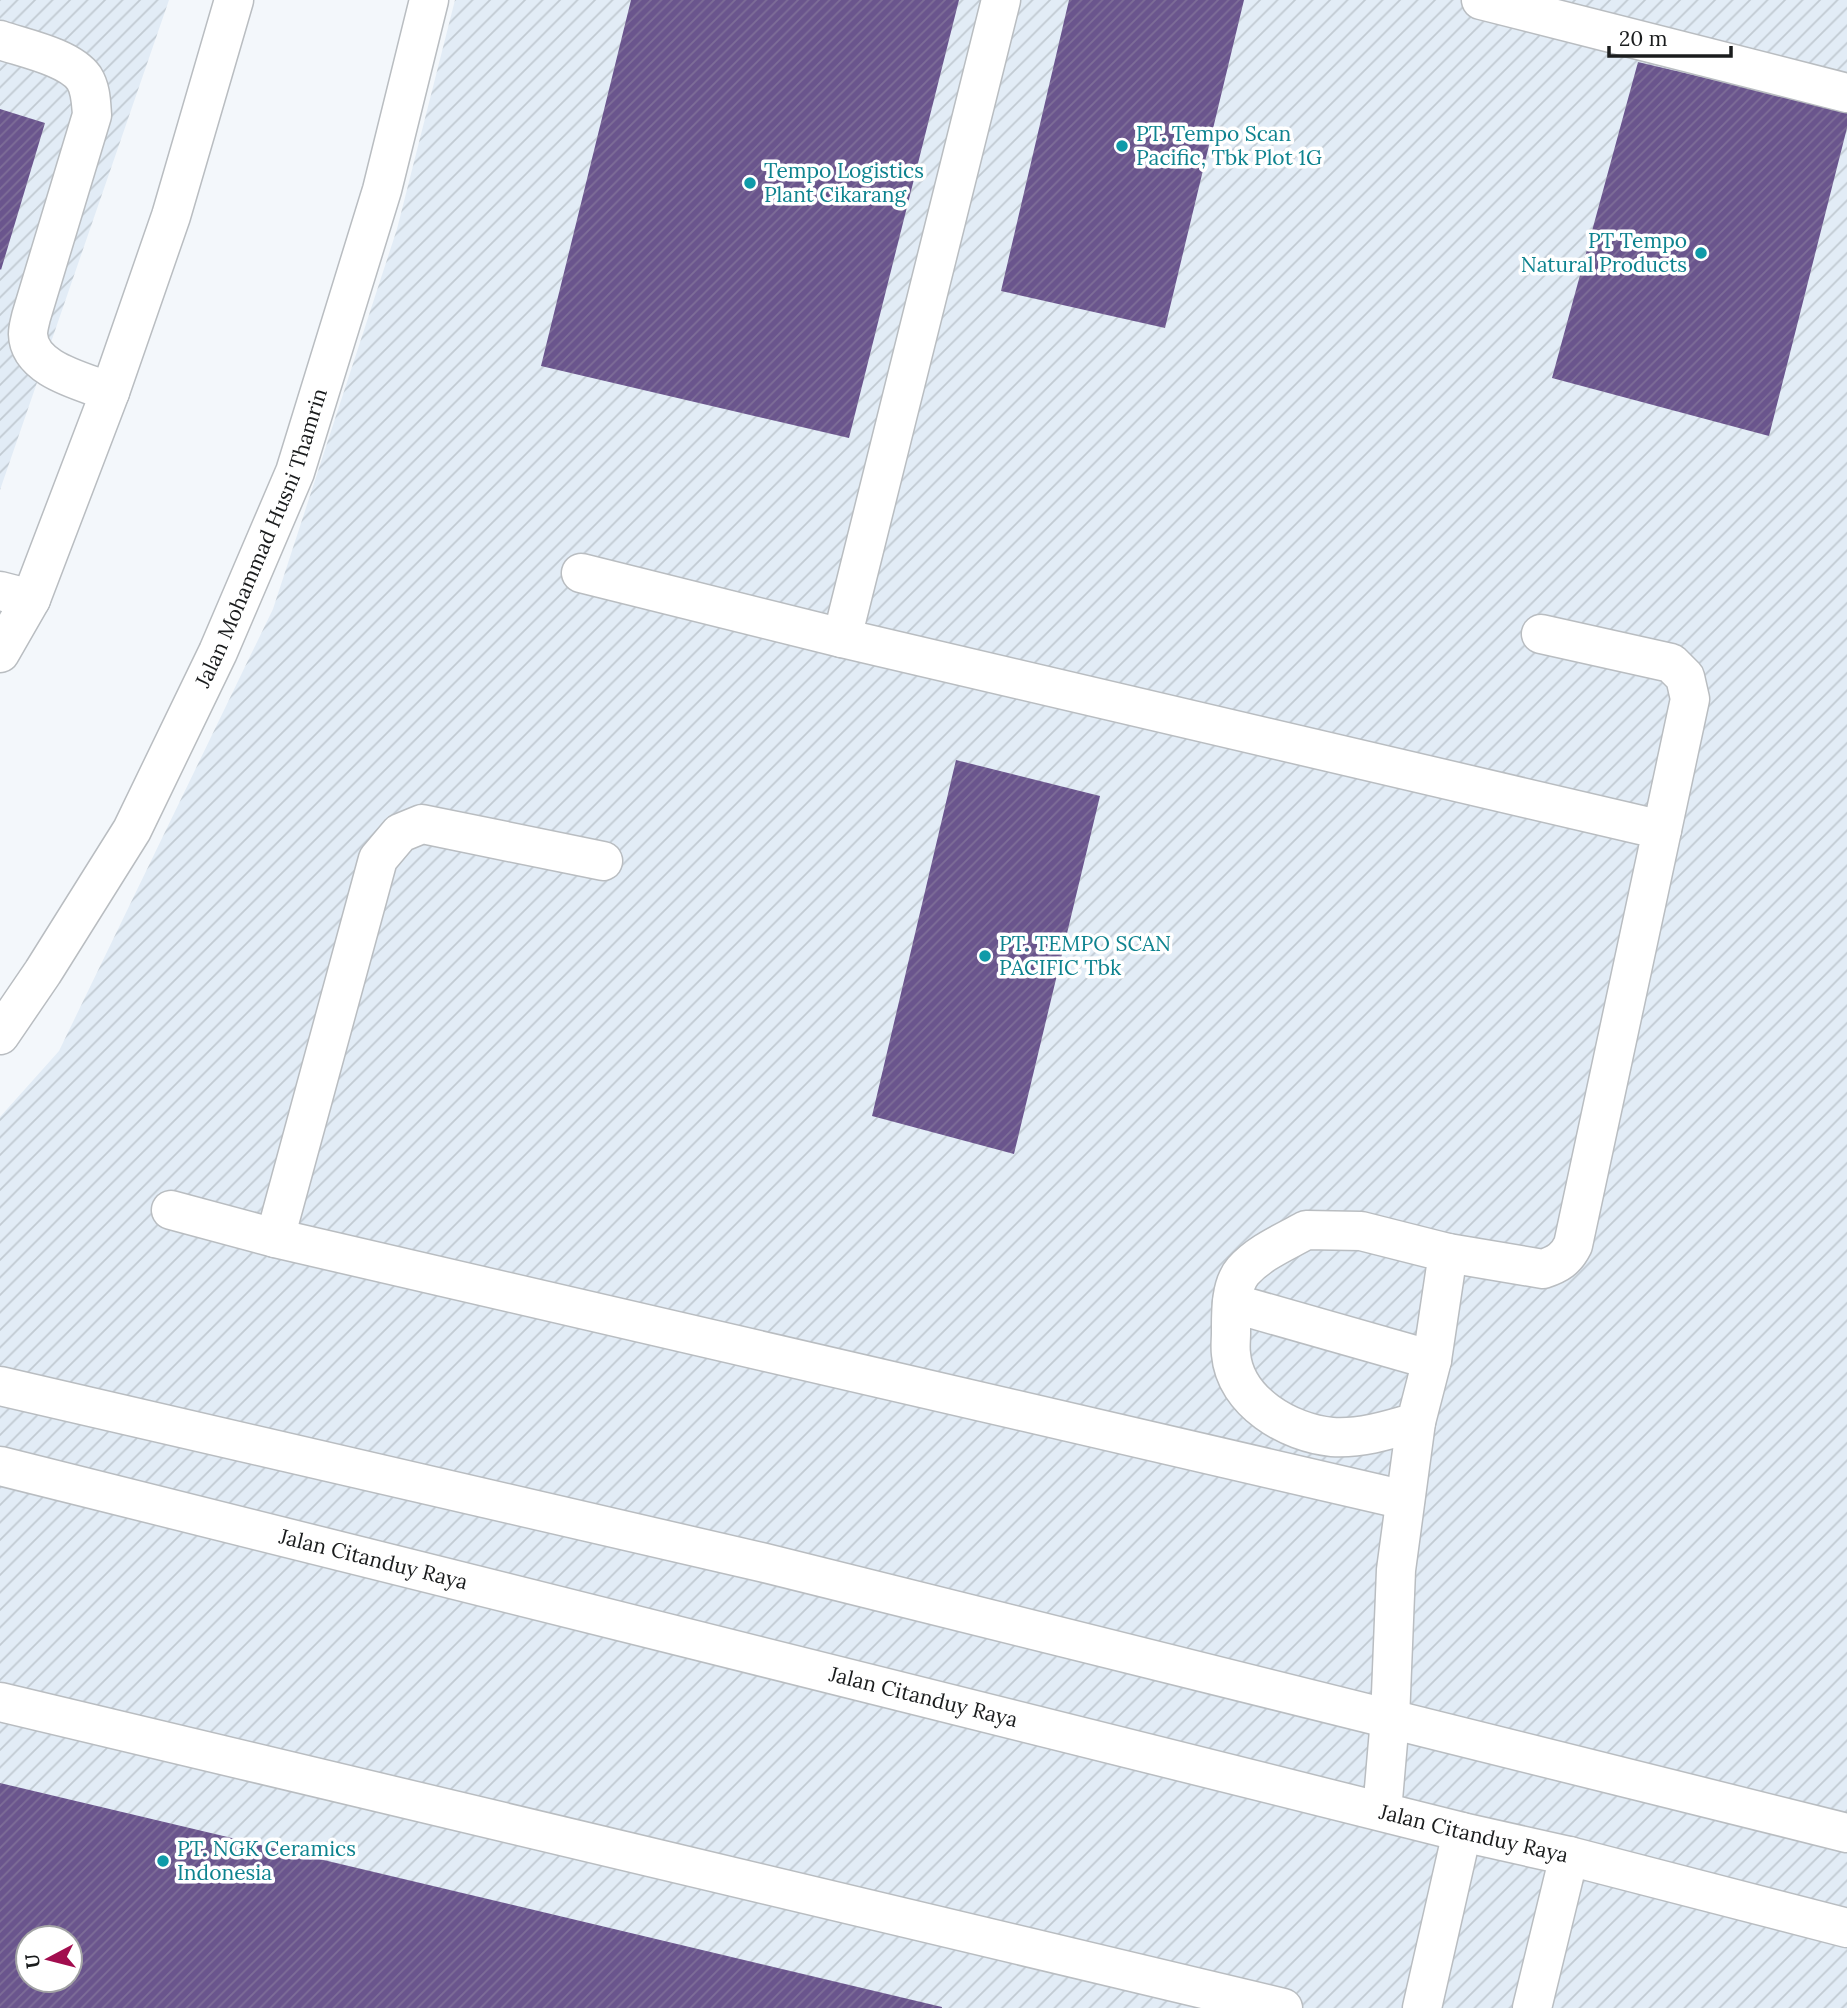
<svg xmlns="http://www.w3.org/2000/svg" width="1847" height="2008" font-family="Lora,serif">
	<defs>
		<pattern id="industrial-furrows" width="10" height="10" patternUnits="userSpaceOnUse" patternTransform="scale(1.75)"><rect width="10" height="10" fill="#e2ecf6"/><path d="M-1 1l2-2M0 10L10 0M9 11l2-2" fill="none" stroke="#c1cad2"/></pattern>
		<pattern id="building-hatch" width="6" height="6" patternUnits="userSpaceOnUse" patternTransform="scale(1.75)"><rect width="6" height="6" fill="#6a558d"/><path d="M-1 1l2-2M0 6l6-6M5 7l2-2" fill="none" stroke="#7e6e98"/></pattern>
	</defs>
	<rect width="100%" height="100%" fill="#f3f7fb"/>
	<!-- industrial -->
	<path fill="url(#industrial-furrows)" fill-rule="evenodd" d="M0 0H169L0 490Z
		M455 0H1847V2008H0V1117L59 1051 273 609 397 229ZM28 1938H70V1980H28Z"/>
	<!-- building -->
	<path fill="url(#building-hatch)" fill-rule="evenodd" d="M631 0H959L849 438 541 366Z
		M1069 0H1244L1165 328 1001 291Z
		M1638 62 1847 111V128L1769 436 1552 378Z
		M0 109 45 123 1 270 0 269Z
		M956 760 1100 796 1014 1154 872 1116Z
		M0 1783 942 2007V2008H0ZM28 1938H70V1980H28Z"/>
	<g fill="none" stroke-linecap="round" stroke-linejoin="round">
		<!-- minor casing -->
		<g stroke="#b9bdc1" stroke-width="41">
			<g id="minor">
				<path d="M1001 0 842 638 1662 830 1573 1245C1566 1259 1558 1264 1543 1269L1448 1253"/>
				<path d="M1481 0 1847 93"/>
				<path d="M0 40C23 48 69 57 84 78 91 89 91 102 92 115L31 317C30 322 28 328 28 334 29 370 83 381 110 392"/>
				<path d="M581 573 842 638"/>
				<path d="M0 591 31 599"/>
				<path d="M1541 634 1671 663 1685 677 1690 699 1662 830"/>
				<path d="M0 653 31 599 110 392 171 216 234 0"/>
				<path id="s1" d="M0 1035 43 972 132 830 218 652 295 472 382 190 429 0"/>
				<path d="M171 1210 275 1238 1405 1500"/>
				<path d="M1306 1230 1361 1231 1448 1253 1432 1360 1416 1422C1389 1430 1360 1439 1332 1437 1289 1433 1235 1402 1231 1354 1230 1347 1231 1340 1231 1333 1231 1314 1230 1286 1243 1271 1260 1252 1285 1242 1306 1230Z"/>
				<path d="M275 1238 378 859 400 833 422 824 603 861"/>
				<path d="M1232 1303 1432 1360"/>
				<path d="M0 1386 765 1563 1847 1833"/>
				<path id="s2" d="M0 1466 1462 1832 1569 1856 1847 1928"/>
				<path d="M0 1702 1283 2008"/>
				<path d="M1382 1811 1390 1719 1396 1570 1416 1422"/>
				<path d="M1422 2008 1462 1832"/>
				<path d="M1532 2008 1569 1856"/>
			</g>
		</g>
		<!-- minor -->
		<use href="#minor" stroke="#fff" stroke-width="38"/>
	</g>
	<!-- markers -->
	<g fill="#0f9aa8" stroke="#fff" stroke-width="2.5">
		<circle cx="1122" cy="146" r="7"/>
		<circle cx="750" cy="183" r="7"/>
		<circle cx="1701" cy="253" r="7"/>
		<circle cx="985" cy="956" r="7"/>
		<circle cx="163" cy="1861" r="7"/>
	</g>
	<g text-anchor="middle" stroke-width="7" stroke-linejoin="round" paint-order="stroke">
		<!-- culture labels -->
		<g font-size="21" fill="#0d838f" stroke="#fff" text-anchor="start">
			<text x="1136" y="141">PT. Tempo Scan<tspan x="1136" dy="24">Pacific, Tbk Plot 1G</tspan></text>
			<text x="764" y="178">Tempo Logistics<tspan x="764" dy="24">Plant Cikarang</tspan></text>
			<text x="1687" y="248" text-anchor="end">PT Tempo<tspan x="1687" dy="24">Natural Products</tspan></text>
			<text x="999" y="951">PT. TEMPO SCAN<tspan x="999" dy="24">PACIFIC Tbk</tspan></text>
			<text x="177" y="1856">PT. NGK Ceramics<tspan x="177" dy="24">Indonesia</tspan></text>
		</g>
		<!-- street labels -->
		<g font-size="21" fill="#1a1c1d" stroke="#fff">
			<text dy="7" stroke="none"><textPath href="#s1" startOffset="564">Jalan Mohammad Husni Thamrin</textPath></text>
			<text dy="7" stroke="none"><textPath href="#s2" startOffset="385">Jalan Citanduy Raya</textPath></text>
			<text dy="7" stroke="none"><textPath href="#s2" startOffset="952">Jalan Citanduy Raya</textPath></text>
			<text dy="7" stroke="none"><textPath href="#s2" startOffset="1519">Jalan Citanduy Raya</textPath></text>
		</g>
	</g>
	<!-- north arrow -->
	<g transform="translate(49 1959) rotate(263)"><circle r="33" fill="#ffffff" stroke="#a3a4a5" stroke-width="2"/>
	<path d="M0-5L12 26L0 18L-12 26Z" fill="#a20d4e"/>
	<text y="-10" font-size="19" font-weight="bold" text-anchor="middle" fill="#1a1c1d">U</text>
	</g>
	<!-- scale -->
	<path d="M1609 46v10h122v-10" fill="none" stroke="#1a1c1d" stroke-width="3.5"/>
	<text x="1619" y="46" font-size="21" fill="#1a1c1d" stroke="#ffffff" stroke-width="5" paint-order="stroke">20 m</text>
</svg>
